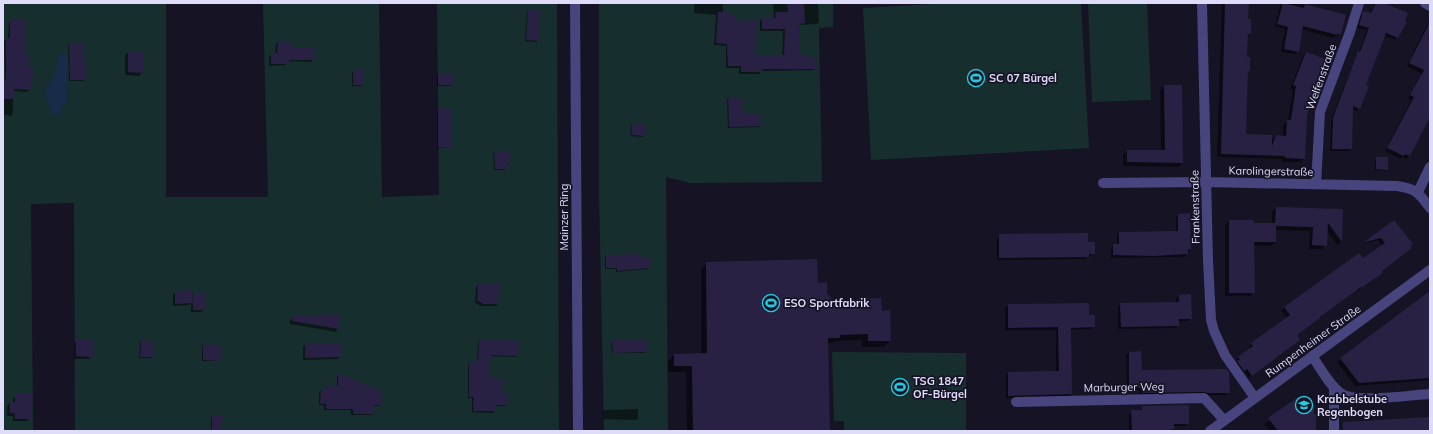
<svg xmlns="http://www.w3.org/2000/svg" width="1433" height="434" font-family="Mulish,sans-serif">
	<rect width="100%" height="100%" fill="#161325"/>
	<!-- green -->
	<path fill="#172e2e" d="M3 3H166V197H268L263 3H379L382 197 439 195 437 3H557L559 431H75L74 203 31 204 33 431H3Z
		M599 3H833V27L819 28 822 182 690 183 666 177 668 431H604L599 191Z
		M950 3H1081L1089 148 871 160 863 8Z
		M1088 3H1147L1151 100 1092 102Z
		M832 352 966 353V431H844V421H834Z"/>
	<!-- water -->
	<path fill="#182b49" d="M62 53 66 55 68 59 67 100 59 115 55 116C50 111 43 94 46 87 48 83 52 83 54 78 56 70 57 62 59 54Z"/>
	<!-- shadow -->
	<path fill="#0007" d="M694 3H723V13L735 22 755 56H782L783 31H760V21L762 19H774L773 3H818L819 22 817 24 798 25 797 55 804 58 816 68 814 70 761 71 759 74H739V68H726V46L714 45 716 15 694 13Z
		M1222 3H1248L1247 20 1250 34 1247 37 1246 58 1249 71 1247 73 1245 135 1271 141 1276 136H1283V125L1288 121 1293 90 1290 89 1303 56 1306 53 1315 93 1312 97 1306 115 1304 159 1301 162H1282V159L1217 157Z
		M1281 3H1298L1345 16 1340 34 1333 38 1301 29 1298 51 1295 54 1281 52 1285 29 1275 26Z
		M1375 3H1381L1397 37 1395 40 1384 36 1365 85 1359 108 1357 111 1352 109 1351 149 1348 151H1330L1331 121 1356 55 1359 52 1367 30 1357 28 1361 15 1364 12 1370 14Z
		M528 10 538 41 536 42 525 41 527 12Z
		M11 21 25 56 28 67 33 68 29 90 27 92 13 91V113L11 116 3 114V81H5L4 41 8 39 9 23Z
		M1429 24 1430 25V114L1409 156 1406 159 1402 157 1400 159 1385 151 1411 100 1408 99 1422 74 1407 66 1426 27Z
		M278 42H291L290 49 314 59 311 62 288 61 285 65 269 66V56L272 54H275L276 44Z
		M69 44 85 79 83 81H69L68 45Z
		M129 52 142 73 139 76 125 75V55Z
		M353 71H363V85L362 86H352V73Z
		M438 74 453 84 451 86H437V75Z
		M1164 86 1182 163 1178 167 1123 166V155L1128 151H1161L1160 91Z
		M728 98 742 114 760 126 758 127 728 128 727 100Z
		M439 109 450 146 449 147 437 148V111Z
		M632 125 644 135 643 137 630 136 631 126Z
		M495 152 509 164 506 165 505 170H494L493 153Z
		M1376 158 1387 169 1386 171 1375 170V160Z
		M1276 208 1342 210 1341 242 1337 245 1326 230V245L1322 249H1309L1310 231 1275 230V242L1271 246 1253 245 1254 292 1250 296H1225V225L1229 221H1253V224H1272V212Z
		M1178 215 1190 249 1185 257 1111 258V247L1114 245H1117V235L1119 233 1176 232V217Z
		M1394 221 1379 276 1358 290 1357 289 1319 317 1296 336V343L1249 378 1244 371 1241 373 1235 364 1237 362 1236 360 1251 349 1249 347 1252 344 1287 318 1281 311 1284 308 1359 254 1363 259 1382 246 1378 240 1363 244Z
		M1000 235 1087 243 1094 253 1084 259 997 260V238Z
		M638 255V259L649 267 647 269 616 272V269H605V258L606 256Z
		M707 263 817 284 839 309H852V306L858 300 881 312 890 340 884 347H862V340L835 341 832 343H827L829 430 828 431H687L686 372H668V361L674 355 701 354V269Z
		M479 285 498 304 495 306H481L475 303 476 287Z
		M175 292 191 296 193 294 204 310 201 312H191V303L189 305 173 306V294Z
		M1430 293V380L1355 386 1337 362Z
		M1179 296 1191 318 1188 321H1178V325L1175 328 1118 329V307L1121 304 1176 303V298Z
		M1088 304V316L1094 326 1091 329 1070 330 1071 394 1068 397 1006 398V376L1008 373 1056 372V330H1005V308L1008 305Z
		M293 317 338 329 336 332 290 324V320Z
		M77 340 92 356 89 359H74V343Z
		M479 340 517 356 515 357 490 356 488 379 501 395 507 405 505 406H495V411L493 413 472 412V398H468V364L470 362H477L478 342Z
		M141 341 152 357 151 358H139L140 343Z
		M613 341 646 351 644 353H612L611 343Z
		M203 345 219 360 218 361H202V346Z
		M305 345 340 356 338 359 303 360V347Z
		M1129 352 1141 371 1229 392 1226 395H1140L1139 390H1127L1126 355Z
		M338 375 380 405 379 406H373V414L371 415H351V410H324V405H319V392L321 390H324L326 386 337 387V376Z
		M16 395 30 419 27 421H13V416H7V406L10 403H13V398Z
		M1298 398 1315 431H1270L1264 424Z
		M1142 407 1188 423 1185 426H1173V429L1171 431H1129V414L1132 411H1140Z
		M638 409V418L636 420 603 419V411L605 410Z
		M212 417 221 431H211V418Z"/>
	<!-- building -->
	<path fill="#292143" d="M787 3H804L805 23 799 24V54H805V57H816L817 69H762V72H741V66H728L727 44 716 43 718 12H729V15L736 16V21L757 20 756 55H784L785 29H762V18H776L775 12H788Z
		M1225 3H1249L1248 19H1251V34H1248L1247 57H1250V72L1248 71 1246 134 1272 135V146L1276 135 1286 136 1287 120H1291L1296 86 1293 85 1306 52 1328 60 1316 94 1314 93 1307 115 1305 159 1285 158V156L1221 154Z
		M1283 3 1304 8 1305 4 1346 15 1341 34H1337V35L1303 26 1299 52 1284 49 1288 27 1277 24Z
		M1376 3H1384L1408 13 1405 21 1407 22 1398 38 1386 33 1366 85 1369 86 1360 109 1353 106 1352 149H1332L1333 118 1358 51 1360 52 1369 28 1359 25 1363 11 1371 13Z
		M528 9 540 10 539 41 526 40Z
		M10 20H26V55H29V67H34L30 90 14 89V99H3V80H6V38H10Z
		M1430 22V117L1410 156 1405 154 1404 156 1387 148 1414 97 1410 95 1424 70 1409 63Z
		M278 41H292L291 48H315L314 60H289V64H271V53H277Z
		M69 43H84V58H86V80H70Z
		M128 51 144 52 143 73 128 72Z
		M353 70H364V85H353Z
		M438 73H454V85H438Z
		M1164 85H1182L1183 163 1127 162V150H1165Z
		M728 97H742L743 113H760L761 126 729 127Z
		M438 108 452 109 451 147H438Z
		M632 124 646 125 645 136 631 135Z
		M494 151H510V164H507V169H495Z
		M1376 157H1388V170L1376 169Z
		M1276 207 1343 209 1342 242 1328 223 1327 246 1312 245 1313 227 1276 226V242H1254L1255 293H1229V220H1254V223H1275Z
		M1190 213 1191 249H1188V254L1154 256 1113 255V244H1119V232L1178 231V214Z
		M1394 220 1413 244 1410 246 1412 248 1382 271 1383 273 1361 288V287L1320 317V318L1297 335 1300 340 1252 376 1247 369 1244 371 1237 361 1240 359 1238 357 1253 346 1251 343 1290 315 1284 307 1359 253 1363 258 1385 243 1381 238 1365 242V241Z
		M1088 233V242H1095V254H1089V257L999 258V234Z
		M639 254V258L649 257 650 268 617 271V268H606V255Z
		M817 259 818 283 827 282V293L839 308H857V299L881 298 882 311 890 310 891 341H868V334L840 335V338H828L830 430 693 431 692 366H674V354L707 353 706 262Z
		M478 284H499L498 304H483L477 300Z
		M192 290 193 303 175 304V291Z
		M1430 291V378L1359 383 1340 358Z
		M193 293H205V310H193Z
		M1191 294 1192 319H1179V326L1121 327 1120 303 1179 302V295Z
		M1089 303V315H1095V327L1071 328 1072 394 1008 396V372L1059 371 1058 327 1008 328V304Z
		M339 314V329L292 321V316Z
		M76 339H93V357L76 356Z
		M479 339 519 341 518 356 491 355 489 378 503 379 502 394H508V405H496V411H473L474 397H469V361H478Z
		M646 339 647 352 613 353 612 340Z
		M141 340 154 341 153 357H140Z
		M341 343V357L305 358V344Z
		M203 344 221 345 220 361 203 360Z
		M1141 351 1142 370 1227 369 1229 372 1230 393H1208L1204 392 1142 393V388H1129V352Z
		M338 373 381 391V405H374V414H353V409H326V404H320L321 389H325V385L338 386Z
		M15 394H33L31 419H15V413H10V402H15Z
		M1298 397 1314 405V414H1316V431H1278L1268 418Z
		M1189 405V424H1174V429H1171V431H1132L1131 410H1142V406Z
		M212 416H223L222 431H212Z
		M1430 417V431H1343V422Z"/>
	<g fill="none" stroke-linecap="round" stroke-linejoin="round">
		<!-- minor -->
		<path stroke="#47447e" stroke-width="10" d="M1202 3 1208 260 1211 320 1214 331 1225 355 1255 398
			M1425 3 1430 6
			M1103 183 1206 182 1397 186C1417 189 1419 193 1430 208
			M1316 184 1320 112 1350 32 1359 3
			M1418 192 1430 167
			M1312 356C1320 367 1330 387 1342 394 1356 403 1411 395 1430 394
			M1334 387V431
			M1016 402 1204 398 1224 420
			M1210 431 1430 270"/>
		<!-- tertiary -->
		<path stroke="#47447e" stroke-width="10" d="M575 3 578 431"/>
	</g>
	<!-- icons -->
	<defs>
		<g id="stadium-ring" transform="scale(0.9)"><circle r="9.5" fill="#161325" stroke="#22cbe0" stroke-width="1.5"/><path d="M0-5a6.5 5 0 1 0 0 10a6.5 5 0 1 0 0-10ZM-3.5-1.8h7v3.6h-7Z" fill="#22cbe0"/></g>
		<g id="school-ring" transform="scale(0.9)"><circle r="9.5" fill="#161325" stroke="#22cbe0" stroke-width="1.5"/><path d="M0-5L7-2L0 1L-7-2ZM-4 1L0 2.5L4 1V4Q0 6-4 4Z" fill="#22cbe0"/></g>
	</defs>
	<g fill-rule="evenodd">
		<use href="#stadium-ring" x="976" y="78"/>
		<use href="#stadium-ring" x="771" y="303"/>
		<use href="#stadium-ring" x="900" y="387"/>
		<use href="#school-ring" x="1304" y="405"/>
	</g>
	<g text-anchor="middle" stroke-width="3.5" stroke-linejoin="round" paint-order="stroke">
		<!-- street labels -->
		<g font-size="11" fill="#dfdcfa" stroke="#161325">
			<text transform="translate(1321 77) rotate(-70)" y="4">Welfenstraße</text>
			<text transform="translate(1271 171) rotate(1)" y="4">Karolingerstraße</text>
			<text transform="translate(1195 207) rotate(-91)" y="4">Frankenstraße</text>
			<text transform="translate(564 217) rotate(-90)" y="4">Mainzer Ring</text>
			<text transform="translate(1313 341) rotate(-36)" y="4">Rumpenheimer Straße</text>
			<text transform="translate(1124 387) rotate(-1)" y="4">Marburger Weg</text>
		</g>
		<!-- poi labels -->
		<g font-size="11" font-weight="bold" fill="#dfdcfa" stroke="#161325" text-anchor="start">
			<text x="989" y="82">SC 07 Bürgel</text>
			<text x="784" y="307">ESO Sportfabrik</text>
			<text x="913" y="385">TSG 1847<tspan x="913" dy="13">OF-Bürgel</tspan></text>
			<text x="1317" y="403">Krabbelstube<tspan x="1317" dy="13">Regenbogen</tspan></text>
		</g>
	</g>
	<!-- border -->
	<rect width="1433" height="434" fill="none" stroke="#dfdcfa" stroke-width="8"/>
</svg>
